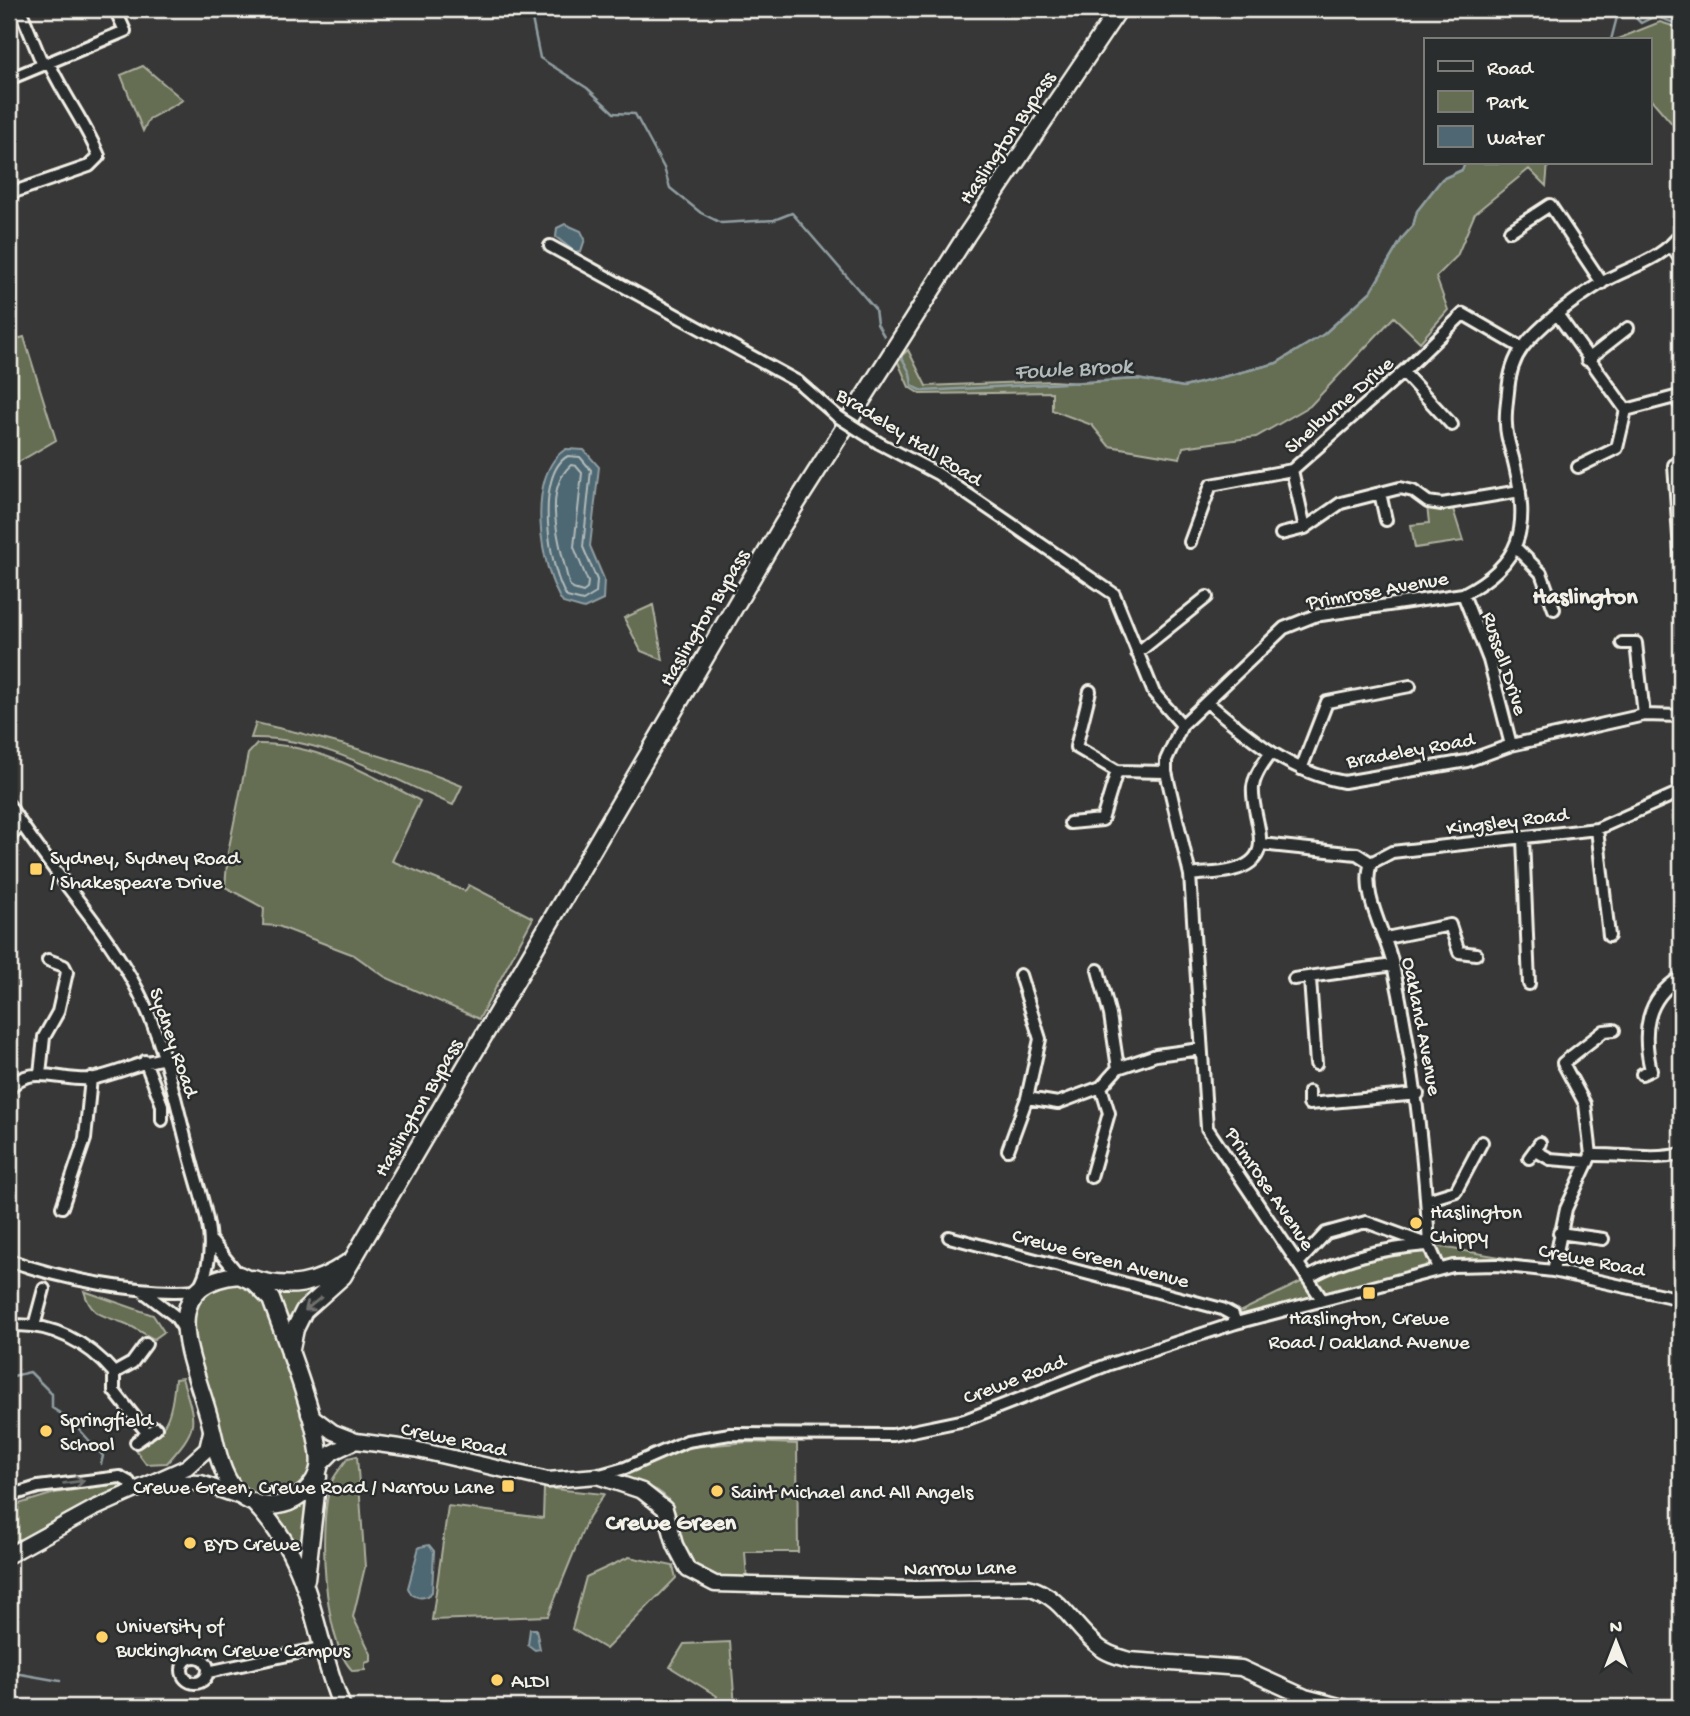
<svg xmlns="http://www.w3.org/2000/svg" width="1690" height="1716" font-family="'Gochi Hand',sans-serif">
	<rect width="100%" height="100%" fill="#383737"/>
	<filter id="ink" filterUnits="userSpaceOnUse"><feTurbulence type="fractalNoise" baseFrequency=".0143" numOctaves="2"/><feDisplacementMap in="SourceGraphic" scale="14" xChannelSelector="R" yChannelSelector="G"/><feConvolveMatrix kernelMatrix="1 2 1 2 8 2 1 2 1" color-interpolation-filters="sRGB"/></filter>
	<g filter="url(#ink)">
		<!-- green -->
		<path fill="#656d53" stroke="#acaf9e" stroke-width="2" d="M1681 21V134L1650 98V40H1615L1660 22 1676 27Z
			M143 66 183 100 149 119 143 131 121 75Z
			M1465 163H1548L1546 186 1529 169 1475 213 1457 256 1436 277 1448 310 1420 342 1394 317 1310 406 1256 437 1183 447 1180 458 1109 446 1092 425 1052 410V392L920 394 909 387 897 360 908 350 926 386 1052 381 1081 383 1137 379 1184 387 1276 363 1324 334 1371 291 1403 237 1413 226 1417 211 1442 179 1462 170Z
			M24 337 56 440 15 464 9 460V341Z
			M1427 506 1453 509 1463 541 1415 548 1411 525 1429 523Z
			M653 605 663 660 641 651 624 618Z
			M256 723C328 738 394 758 462 786L453 805C389 778 323 736 251 738Z
			M257 744C315 743 370 774 420 801L392 861 465 891 469 885 533 918 479 1019 385 977 354 955 278 926 263 925 264 908 225 887 228 852 248 754Z
			M1429 1245 1554 1266 1476 1264 1236 1323 1233 1315 1305 1280 1320 1295 1317 1275 1339 1261Z
			M330 1275 309 1306 290 1353 319 1445 305 1579 290 1549 226 1478 185 1315 211 1280 270 1284Z
			M84 1291 153 1315 164 1332 154 1339C144 1334 134 1327 124 1323 102 1315 91 1316 84 1291Z
			M182 1378C196 1424 200 1426 167 1463L146 1464 135 1449C168 1432 172 1415 175 1379Z
			M748 1442 797 1444 798 1552H745L747 1580C735 1578 714 1579 704 1573 671 1553 689 1509 658 1491 647 1485 633 1482 622 1478L625 1473 692 1447Z
			M357 1456 365 1567 353 1617 371 1654V1661L365 1663V1670L353 1671C323 1644 317 1518 332 1481 336 1473 343 1465 348 1458Z
			M123 1482 126 1488 9 1549V1507L55 1493Z
			M544 1488 604 1494 587 1520 548 1616 432 1620 448 1506 543 1518Z
			M629 1557 673 1566 676 1578 606 1649 572 1629 586 1577Z
			M730 1642 735 1707H711L717 1696 670 1667 684 1644Z"/>
		<!-- water -->
		<path fill="#4e6773" stroke="#909ea2" stroke-width="2" d="M565 224 581 231 585 239 581 251 575 252 556 237 557 228Z
			M566 449 584 450 599 467 590 546 604 579 603 600 584 609 563 603C540 569 525 474 566 449Z
			M429 1545 434 1551 432 1592C425 1599 419 1599 411 1594L408 1588 419 1547Z
			M530 1629H536L540 1649 535 1650 528 1645Z"/>
		<g fill="none" stroke-linecap="round" stroke-linejoin="round">
			<!-- shore -->
			<path stroke="#b2bab9" stroke-width="2" d="M568 456 580 457 591 470 583 547 597 580 596 593 583 601 567 597C549 571 534 474 568 456Z
				M571 465 576 466 582 473 574 547 588 582 587 589 583 592 573 589 569 584C562 551 540 492 571 465Z"/>
			<!-- stream -->
			<path stroke="#909ea2" stroke-width="2.5" d="M530 9 540 58 587 88 614 113 635 114 664 168 670 188 701 213 721 223 774 220 792 213 875 309 877 324 884 336
				M1611 40 1617 17 1631 13 1641 23 1655 16 1677 24 1681 21
				M901 356 910 373 912 386 923 391 1137 379 1184 387 1277 363 1324 334 1371 291 1403 237 1413 226 1417 211 1442 179 1462 170 1465 163
				M9 1377 30 1372 52 1394V1408L71 1420 103 1456 101 1464
				M9 1672 60 1681"/>
			<!-- minor casing -->
			<g stroke="#f4f1e8" stroke-width="16">
				<path id="minor" d="M20 9 43 65
					M9 79 125 31 115 9
					M14 192 89 166 99 156C85 123 64 96 49 63
					M1510 231 1550 205 1602 283
					M550 246 798 382 837 416
					M1672 247 1681 260
					M1557 314 1626 410 1675 397 1681 406
					M1587 360 1628 328
					M1403 372 1452 425
					M879 443 938 474 1114 594 1154 693 1182 725
					M1674 465 1681 566
					M1578 467 1617 448 1626 410
					M1292 470 1305 528 1341 503 1400 488 1413 491 1428 502 1442 504 1520 491
					M1380 493 1386 520
					M1281 534 1305 528
					M1190 542 1211 485 1292 470 1403 372 1463 314 1522 348
					M1515 547 1541 573 1554 609
					M1463 594 1489 660 1511 745
					M1622 643H1636L1644 715
					M1137 653 1207 597
					M1090 691 1076 747 1117 771 1166 772
					M1207 702C1249 737 1288 772 1344 782L1467 761 1511 745 1644 715 1681 716
					M1301 769 1327 702 1410 686
					M9 805C46 865 96 916 131 978 164 1035 175 1102 192 1164 203 1205 222 1247 199 1287
					M1070 823 1102 820 1117 771
					M1597 829 1609 936
					M9 838 21 824
					M1523 838 1529 984
					M1261 844 1357 854 1371 863 1392 852 1597 829 1680 792 1681 716
					M1371 863C1360 894 1386 933 1393 965 1413 1058 1424 1150 1429 1245L1439 1268
					M1190 875C1204 873 1220 874 1233 870 1281 858 1250 818 1253 787 1254 777 1263 763 1270 754
					M1386 938 1450 925 1459 952 1476 954
					M1098 970 1110 1015 1118 1068
					M1020 975 1040 1039 1027 1098 1058 1103 1101 1087 1118 1068 1156 1055 1201 1049
					M1294 979 1393 965
					M1310 979 1316 1064
					M145 1061 162 1105V1120
					M40 1074 44 1037 58 1012 67 972 64 966 48 960
					M1642 1074 1651 1070C1642 1033 1645 999 1681 977
					M9 1090C27 1062 63 1082 90 1079 115 1075 139 1062 165 1058
					M1309 1092V1104L1418 1094
					M1008 1150 1027 1098
					M1536 1151 1550 1159 1588 1162
					M1591 1155C1622 1154 1651 1161 1681 1154
					M1529 1158 1540 1143
					M1091 1177 1109 1113 1101 1087
					M1427 1200 1456 1191 1482 1142
					M62 1207 85 1139 91 1078
					M1559 1233 1603 1239
					M949 1237 1222 1309 1233 1315 1236 1323
					M212 1242 239 1275
					M9 1260C60 1279 143 1295 196 1290
					M1299 1262 1326 1233 1366 1222 1429 1245
					M1553 1271 1566 1209 1591 1155 1585 1104 1563 1063 1604 1031 1614 1030
					M1309 1277C1347 1256 1383 1249 1426 1245
					M144 1292 175 1316 185 1331
					M1321 1298 1207 1128 1190 875 1166 772V760L1182 725 1284 628 1314 616 1463 594C1523 563 1529 528 1515 466 1512 452 1506 438 1506 424 1505 414 1507 402 1508 392 1509 377 1513 360 1523 347 1543 322 1574 300 1601 283 1628 267 1663 260 1681 233
					M9 1326C49 1321 89 1343 114 1373V1391L148 1434
					M34 1326 44 1289
					M114 1373 132 1363 146 1344
					M136 1442 156 1428
					M600 1475 625 1468 687 1441 730 1434 893 1435 965 1420 1107 1365 1236 1323 1453 1266 1497 1265 1553 1271 1681 1299
					M9 1496 38 1487 120 1477 129 1482 134 1491
					M182 1670a13 13 0 1 1 26 0a13 13 0 1 1-26 0Z
					M208 1672 321 1648"/>
			</g>
			<!-- major casing -->
			<g stroke="#f4f1e8" stroke-width="19">
				<path id="major" d="M309 1414 333 1432 356 1441 414 1449 548 1480 597 1476 642 1491 665 1509 675 1545 688 1570 715 1584 915 1589 1028 1587C1063 1597 1072 1626 1099 1647 1107 1654 1119 1657 1129 1660L1241 1668 1305 1697 1343 1707
					M319 1466 333 1452 356 1441
					M163 1482 201 1483 241 1497
					M9 1555 93 1509 187 1467 207 1449 211 1432"/>
			</g>
			<!-- highway casing -->
			<g stroke="#f4f1e8" stroke-width="21">
				<path id="highway" d="M239 1275 254 1282 271 1299C283 1333 325 1438 319 1468 316 1485 299 1500 283 1504 265 1509 246 1503 234 1489 218 1470 215 1437 208 1414 193 1360 153 1283 239 1275Z
					M253 1279C290 1290 315 1285 346 1264
					M290 1353 295 1329 304 1311 343 1276 782 526 966 236 1119 9
					M253 1502C317 1567 310 1629 342 1707
					M306 1579 318 1476"/>
			</g>
			<!-- minor -->
			<use href="#minor" stroke="#2a2d2e" stroke-width="10"/>
			<!-- major -->
			<use href="#major" stroke="#2a2d2e" stroke-width="14"/>
			<!-- highway -->
			<use href="#highway" stroke="#2a2d2e" stroke-width="16"/>
			<!-- minor-bridge casing -->
			<g stroke="#f4f1e8" stroke-width="16" stroke-linecap="butt">
				<path id="minor-bridge" d="M837 416 879 443"/>
			</g>
			<!-- minor-bridge -->
			<use href="#minor-bridge" stroke="#2a2d2e" stroke-width="10"/>
		</g>
		<!-- one-way arrows -->
		<defs><path id="oneway-shaft" d="M-6 0H5M1.5-3L5.5 0L1.5 3" fill="none" stroke-width="1.6" stroke-linecap="round" stroke-linejoin="round" transform="scale(1.75)"/></defs>
		<g stroke="#71726f">
			<use href="#oneway-shaft" transform="translate(313 1304) rotate(141)"/>
			<use href="#oneway-shaft" transform="translate(74 1482) rotate(-7)"/>
		</g>
	</g>
	<!-- markers -->
	<g fill="#ffd166" stroke="#2a2d2e" stroke-width="2.5">
		<rect x="29" y="862" width="14" height="14" rx="3.5"/>
		<circle cx="1416" cy="1223" r="7"/>
		<rect x="1362" y="1286" width="14" height="14" rx="3.5"/>
		<circle cx="46" cy="1431" r="7"/>
		<rect x="501" y="1479" width="14" height="14" rx="3.5"/>
		<circle cx="717" cy="1491" r="7"/>
		<circle cx="190" cy="1543" r="7"/>
		<circle cx="102" cy="1637" r="7"/>
		<circle cx="497" cy="1680" r="7"/>
	</g>
	<g text-anchor="middle" stroke-width="5" stroke-linejoin="round" paint-order="stroke">
		<!-- street labels -->
		<g font-size="21" fill="#f4f1e8" stroke="#2a2d2e">
			<text transform="translate(1006 137) rotate(-56)" y="7">Haslington Bypass</text>
			<text transform="translate(1338 404) rotate(-41)" y="7">Shelburne Drive</text>
			<text transform="translate(910 436) rotate(32)" y="7">Bradeley Hall Road</text>
			<text transform="translate(1377 589) rotate(-10)" y="7">Primrose Avenue</text>
			<text transform="translate(703 617) rotate(-59)" y="7">Haslington Bypass</text>
			<text transform="translate(1506 663) rotate(72)" y="7">Russell Drive</text>
			<text transform="translate(1410 749) rotate(-10)" y="7">Bradeley Road</text>
			<text transform="translate(1507 820) rotate(-7)" y="7">Kingsley Road</text>
			<text transform="translate(1423 1026) rotate(79)" y="7">Oakland Avenue</text>
			<text transform="translate(175 1042) rotate(71)" y="7">Sydney Road</text>
			<text transform="translate(417 1107) rotate(-60)" y="7">Haslington Bypass</text>
			<text transform="translate(1271 1188) rotate(56)" y="7">Primrose Avenue</text>
			<text transform="translate(1101 1257) rotate(15)" y="7">Crewe Green Avenue</text>
			<text transform="translate(1592 1259) rotate(11)" y="7">Crewe Road</text>
			<text transform="translate(1014 1378) rotate(-21)" y="7">Crewe Road</text>
			<text transform="translate(454 1438) rotate(12)" y="7">Crewe Road</text>
			<text transform="translate(960 1567) rotate(-1)" y="7">Narrow Lane</text>
		</g>
		<!-- poi labels -->
		<g font-size="21" fill="#f4f1e8" stroke="#2a2d2e" text-anchor="start">
			<text x="50" y="864">Sydney, Sydney Road<tspan x="50" dy="24">/ Shakespeare Drive</tspan></text>
			<text x="1430" y="1218">Haslington<tspan x="1430" dy="24">Chippy</tspan></text>
			<text x="1369" y="1324" text-anchor="middle">Haslington, Crewe<tspan x="1369" dy="24">Road / Oakland Avenue</tspan></text>
			<text x="60" y="1426">Springfield<tspan x="60" dy="24">School</tspan></text>
			<text x="494" y="1493" text-anchor="end">Crewe Green, Crewe Road / Narrow Lane</text>
			<text x="731" y="1498">Saint Michael and All Angels</text>
			<text x="204" y="1550">BYD Crewe</text>
			<text x="116" y="1632">University of<tspan x="116" dy="24">Buckingham Crewe Campus</tspan></text>
			<text x="511" y="1687">ALDI</text>
		</g>
		<!-- water labels -->
		<g font-size="23" font-style="italic" fill="#b2bab9" stroke="#2a2d2e">
			<text transform="translate(1073 367) rotate(-3)" y="8">Fowle Brook</text>
		</g>
		<!-- quarter labels -->
		<g font-size="24" font-weight="bold" fill="#f4f1e8" stroke="#2a2d2e">
			<text x="1585" y="603">Haslington</text>
			<text x="671" y="1529">Crewe Green</text>
		</g>
	</g>
	<!-- margin -->
	<rect width="1690" height="1716" fill="none" stroke="#2a2d2e" stroke-width="35"/>
	<rect x="18" y="18" width="1655" height="1681" fill="none" stroke="#f4f1e8" stroke-width="2.5" filter="url(#ink)"/>
	<!-- legend -->
	<rect x="1424" y="38" width="228" height="126" fill="#2a2d2e" stroke="#7b7b78" stroke-width="2"/>
	<rect x="1438" y="61" width="35" height="10" fill="#2a2d2e" stroke="#7b7b78" stroke-width="2"/>
	<text x="1487" y="74" font-size="21" fill="#f4f1e8">Road</text>
	<rect x="1438" y="91" width="35" height="21" fill="#656d53" stroke="#7b7b78" stroke-width="2"/>
	<text x="1487" y="108" font-size="21" fill="#f4f1e8">Park</text>
	<rect x="1438" y="126" width="35" height="21" fill="#4e6773" stroke="#7b7b78" stroke-width="2"/>
	<text x="1487" y="144" font-size="21" fill="#f4f1e8">Water</text>
	<!-- north arrow -->
	<g transform="translate(1616 1642)" stroke="#2a2d2e" stroke-width="5" paint-order="stroke">
	<path d="M0-5L12 26L0 18L-12 26Z" fill="#f4f1e8"/>
	<text y="-10" font-size="19" font-weight="bold" text-anchor="middle" fill="#f4f1e8">N</text>
	</g>
</svg>
